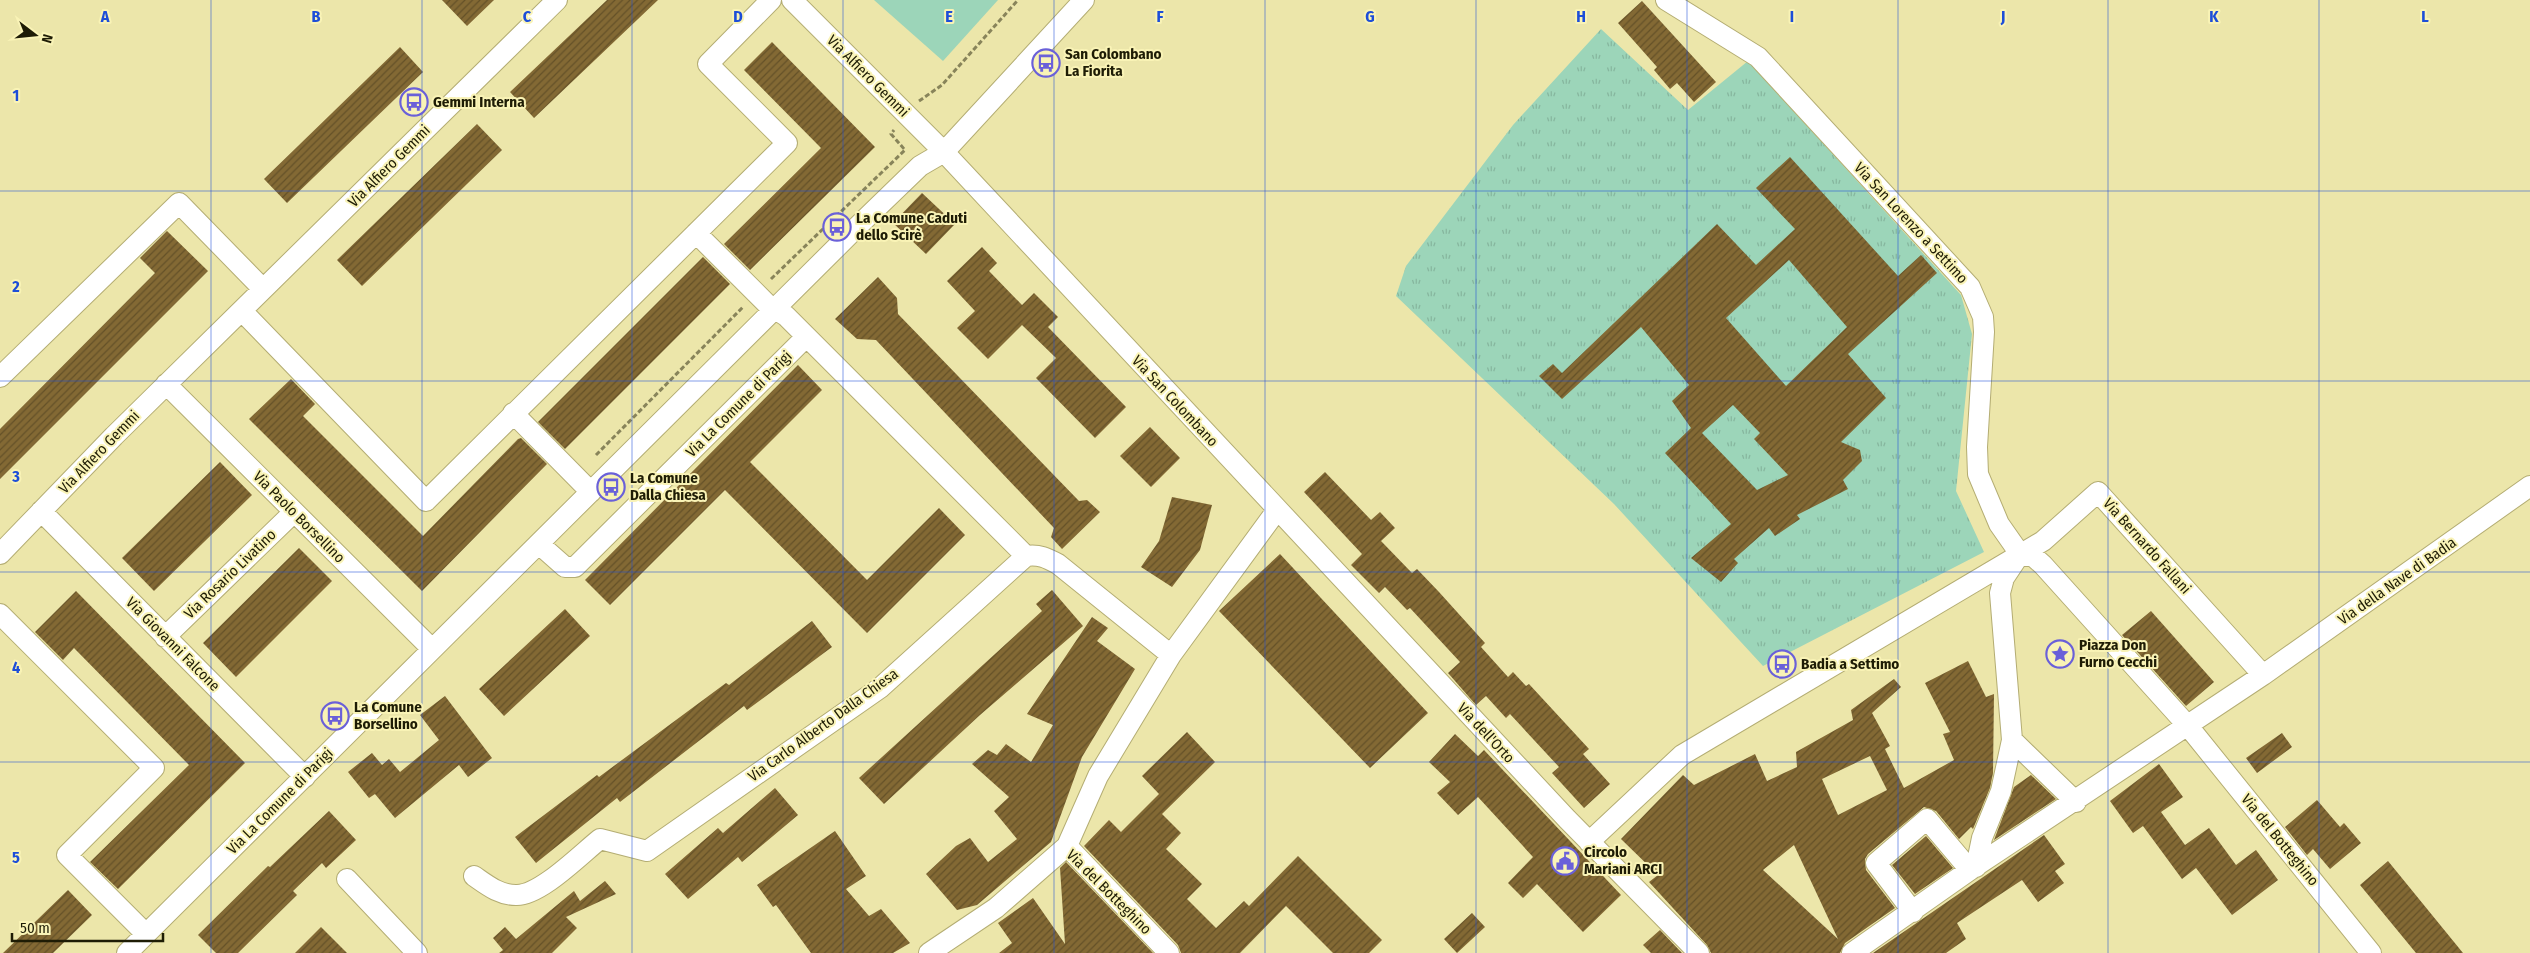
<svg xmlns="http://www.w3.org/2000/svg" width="2530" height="953" font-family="'Fira Sans Condensed',sans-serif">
	<defs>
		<pattern id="grass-tufts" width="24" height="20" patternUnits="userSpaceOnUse" patternTransform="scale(1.25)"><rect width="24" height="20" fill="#9cd5b9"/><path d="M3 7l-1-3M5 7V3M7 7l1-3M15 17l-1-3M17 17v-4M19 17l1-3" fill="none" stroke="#86b69e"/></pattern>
		<pattern id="building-hatch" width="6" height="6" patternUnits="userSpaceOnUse" patternTransform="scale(1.25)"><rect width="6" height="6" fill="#836934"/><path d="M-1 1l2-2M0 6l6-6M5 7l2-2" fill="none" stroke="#645128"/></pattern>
	</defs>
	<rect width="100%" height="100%" fill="#ece6aa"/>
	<!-- grass -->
	<path fill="url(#grass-tufts)" d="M1601 29 1688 110 1748 61 1961 295 1972 334 1956 491 1984 552 1763 666 1614 504 1396 296 1406 266 1513 125Z"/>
	<!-- garden -->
	<path fill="#9cd5b9" d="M874 0H998L943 61Z"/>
	<!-- building -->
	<path fill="url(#building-hatch)" fill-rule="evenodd" d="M442 0H494L467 26Z
		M607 0H658L534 118 510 92Z
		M1642 1 1716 82 1694 102 1677 83 1670 89 1654 70 1657 67 1618 23Z
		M772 42 875 147 750 270 724 244 821 148 744 70Z
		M400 47 423 72 287 203 264 179Z
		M477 124 502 150 362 286 337 260Z
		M1790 157 1898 276 1921 255 1937 273 1848 354 1886 398 1841 442 1860 450 1862 461 1843 480 1848 489 1797 515 1800 519 1775 536 1769 528 1734 559 1738 563 1721 582 1691 558 1731 524 1665 453 1691 428 1672 401 1689 385 1641 327 1562 399 1539 376 1553 364 1562 373 1717 224 1756 265 1795 229 1756 188ZM1789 260 1847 327 1786 386 1726 318ZM1733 405 1760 433 1754 439 1788 475 1757 490 1702 433Z
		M922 193 955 224 926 254 893 223Z
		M167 231 208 271 0 479V429L155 273 140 258Z
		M982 247 997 263 989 271 1022 305 1034 293 1058 317 1048 327 1126 407 1095 438 1036 378 1056 358 1022 325 988 359 957 328 975 311 947 281Z
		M703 257 730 284 565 449 538 422Z
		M878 277 897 298 898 314 1079 501 1087 500 1100 512 1062 549 1051 537 1054 528 876 340 857 339 835 319Z
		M798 365 822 390 750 462 867 580 939 508 965 535 867 633 725 490 610 605 585 580Z
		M291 379 315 404 303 416 423 536 518 439 521 438 547 464 422 591 249 419Z
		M1150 427 1180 458 1151 487 1120 456Z
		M220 462 252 495 154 591 122 558Z
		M1325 472 1371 520 1380 512 1395 528 1381 541 1412 573 1417 569 1439 592 1485 643 1481 647 1508 677 1513 672 1526 686 1529 684 1589 749 1583 754 1610 784 1584 808 1552 773 1559 767 1510 714 1506 718 1486 696 1476 705 1448 673 1460 662 1410 608 1407 610 1385 587 1379 593 1351 565 1362 554 1304 492Z
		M1172 497 1212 505 1200 550 1172 587 1141 567 1159 541Z
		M299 548 332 581 236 677 203 643Z
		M1280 554 1428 713 1370 768 1219 611Z
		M1052 590 1083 626 980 715 884 804 859 778 1042 611 1036 604Z
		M76 591 245 763 118 889 90 862 189 765 74 648 63 660 35 632Z
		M565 609 590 636 504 716 479 689Z
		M2151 611 2214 682 2186 706 2122 635Z
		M1092 617 1108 628 1097 641 1135 669 1082 757 1051 842 977 905 957 910 926 874 956 846 970 838 988 862 1017 839 994 811 1009 797 972 764 988 750 997 755 1006 744 1031 762 1053 725 1027 714Z
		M812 621 832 647 747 710 744 706 620 802 617 798 536 863 515 837 597 775 599 777 726 683 729 685Z
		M1968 661 1986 697 1994 694 1993 773 1990 788 1973 829 1971 827 1959 839 1936 811 1924 807 1868 854 1865 859 1866 870 1895 908 1845 943 1840 953H1711L1707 945 1649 882 1658 875 1621 839 1683 775 1694 785 1755 754 1767 781 1797 767 1796 752 1853 720 1851 710 1894 679 1901 687 1872 713 1890 746 1885 749 1904 788 1954 760 1943 734 1950 732 1925 683ZM1870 756 1887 790 1838 815 1822 779ZM1794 845 1838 939 1763 870Z
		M445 696 492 758 468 777 459 765 395 818 375 794 369 798 348 772 372 753 382 765 389 759 400 772 439 740 420 715Z
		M1187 732 1215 762 1162 814 1181 833 1166 849 1202 884 1187 899 1216 928 1244 901 1249 906 1298 856 1382 940 1369 953H1333L1286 906 1240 953H1181L1178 945 1084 846 1109 820 1121 832 1159 794 1142 776Z
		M2282 733 2292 747 2257 773 2246 758Z
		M1455 734 1478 756 1484 750 1621 895 1583 932 1537 884 1523 898 1508 883 1533 857 1478 797 1458 815 1437 793 1450 782 1429 762Z
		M2159 764 2183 797 2161 812 2185 845 2209 828 2236 865 2256 850 2278 880 2232 915 2196 868 2182 879 2143 826 2133 833 2110 801Z
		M2031 775 2056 799 1994 840 2014 787Z
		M775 788 798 815 742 862 738 857 688 899 665 874 718 828 723 833Z
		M2317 800 2340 827 2344 823 2361 843 2330 869 2313 849 2307 855 2285 827Z
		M329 811 356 840 326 868 322 863 293 891 297 895 238 953H216L198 935 268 866 270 867Z
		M835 831 866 876 846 889 869 916 881 909 910 943 893 953H811L776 905 773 907 757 885Z
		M2044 835 2065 864 2055 871 2064 883 2038 902 2022 880 1957 923 1966 939 1946 953H1873Z
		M1926 836 1953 868 1915 894 1892 865Z
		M2388 861 2463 953H2416L2360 885Z
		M1066 862 1153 953H999L1012 943 998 923 1033 898 1065 944 1060 868Z
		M605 881 616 894 566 917 577 928 552 953H499L503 950 493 938 505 927 516 939 574 891 580 901Z
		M68 890 92 915 53 953H3Z
		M1472 913 1485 927 1457 953 1444 939Z
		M321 927 347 953H295Z
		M1660 930 1682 953H1651L1643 945Z"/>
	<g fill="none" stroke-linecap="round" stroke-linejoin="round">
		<!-- minor casing -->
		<g stroke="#b4ad73" stroke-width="22">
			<path id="minor" d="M792 0 944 152 1567 819 1699 953
				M1666 0 1758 57 1970 287 1983 317 1984 332 1977 447 1978 474 1999 524 2020 554
				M696 233 767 304 786 316 1026 556
				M242 311 426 501 787 143 708 64 771 0
				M0 377 179 203 263 289
				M166 384 432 649
				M513 413 591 492
				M41 511 305 777
				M539 544 565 567H575L806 337
				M0 554 114 436 557 0
				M2020 554 2034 557 2043 565 2188 726 2371 953
				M0 614 154 768 67 855 146 934
				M165 637 294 512
				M2012 740 2076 802
				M1589 842 1682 755 2043 541 2098 492 2263 675
				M1067 846 1169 953
				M1976 867 1982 838 2001 791 2012 740 2000 593 2004 578 2018 557
				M474 876C487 885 499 895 516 895 540 896 581 854 600 839L647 851 880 688 1026 556C1039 554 1047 558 1058 564L1171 655
				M347 879 417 953
				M1913 912 1876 863 1927 819 1970 870
				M127 953 860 224 920 166 944 152 1084 0
				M929 953 996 908 1067 846 1098 776 1171 655 1277 510
				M1852 953 1970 870 2263 675 2530 486"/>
		</g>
		<!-- path -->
		<path stroke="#88845a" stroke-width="3" stroke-dasharray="5 2.5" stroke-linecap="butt" d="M919 101 942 85 1018 0
			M771 279 905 150 891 134 894 130
			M596 455 743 307"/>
		<!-- minor -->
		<use href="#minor" stroke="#fff" stroke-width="20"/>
	</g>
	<!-- grid -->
	<path fill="none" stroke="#1d4ed8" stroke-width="1" stroke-opacity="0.55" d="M211 0V953M422 0V953M632 0V953M843 0V953M1054 0V953M1265 0V953M1476 0V953M1687 0V953M1898 0V953M2108 0V953M2319 0V953M0 191H2530M0 381H2530M0 572H2530M0 762H2530"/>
	<!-- icons -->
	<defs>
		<g id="bus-ring" transform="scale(1.4375)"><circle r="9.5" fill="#f9f3b6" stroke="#6a60d9" stroke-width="1.5"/><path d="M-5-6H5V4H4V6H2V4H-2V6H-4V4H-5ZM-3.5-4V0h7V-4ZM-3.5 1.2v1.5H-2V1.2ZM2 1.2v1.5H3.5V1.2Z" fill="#6a60d9"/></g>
		<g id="sight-ring" transform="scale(1.4375)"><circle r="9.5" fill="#f9f3b6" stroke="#6a60d9" stroke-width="1.5"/><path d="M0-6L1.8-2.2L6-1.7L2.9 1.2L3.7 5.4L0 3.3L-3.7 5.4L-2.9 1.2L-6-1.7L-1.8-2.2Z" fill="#6a60d9"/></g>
		<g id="civic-ring" transform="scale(1.4375)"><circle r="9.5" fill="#f9f3b6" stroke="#6a60d9" stroke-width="1.5"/><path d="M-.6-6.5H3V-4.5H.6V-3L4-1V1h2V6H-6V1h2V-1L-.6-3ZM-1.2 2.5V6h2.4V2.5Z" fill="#6a60d9"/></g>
	</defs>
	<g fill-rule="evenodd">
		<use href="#bus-ring" x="1046" y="63"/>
		<use href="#bus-ring" x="414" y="102"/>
		<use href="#bus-ring" x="837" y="227"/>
		<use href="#bus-ring" x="611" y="487"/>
		<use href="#sight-ring" x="2060" y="654"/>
		<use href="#bus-ring" x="1782" y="664"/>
		<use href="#bus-ring" x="335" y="716"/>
		<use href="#civic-ring" x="1565" y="861"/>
	</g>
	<g text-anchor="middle" stroke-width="4" stroke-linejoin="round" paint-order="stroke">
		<!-- poi labels -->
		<g font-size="15" font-weight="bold" fill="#1e1c05" stroke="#f9f3b6" text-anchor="start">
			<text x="1065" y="59">San Colombano<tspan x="1065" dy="17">La Fiorita</tspan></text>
			<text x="433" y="107">Gemmi Interna</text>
			<text x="856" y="223">La Comune Caduti<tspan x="856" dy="17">dello Scirè</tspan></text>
			<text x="630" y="483">La Comune<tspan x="630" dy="17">Dalla Chiesa</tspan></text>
			<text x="2079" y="650">Piazza Don<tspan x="2079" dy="17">Furno Cecchi</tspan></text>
			<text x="1801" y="669">Badia a Settimo</text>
			<text x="354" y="712">La Comune<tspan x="354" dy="17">Borsellino</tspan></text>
			<text x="1584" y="857">Circolo<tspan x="1584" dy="17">Mariani ARCI</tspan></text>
		</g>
		<!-- street labels -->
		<g font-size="15" fill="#1e1c05" stroke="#f9f3b6">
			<text transform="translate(868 76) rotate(45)" y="5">Via Alfiero Gemmi</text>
			<text transform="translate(389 166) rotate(-45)" y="5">Via Alfiero Gemmi</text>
			<text transform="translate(1911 223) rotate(47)" y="5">Via San Lorenzo a Settimo</text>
			<text transform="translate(1175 401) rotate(47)" y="5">Via San Colombano</text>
			<text transform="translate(739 404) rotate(-45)" y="5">Via La Comune di Parigi</text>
			<text transform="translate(99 452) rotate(-46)" y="5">Via Alfiero Gemmi</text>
			<text transform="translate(299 517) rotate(45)" y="5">Via Paolo Borsellino</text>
			<text transform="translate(2147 546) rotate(48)" y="5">Via Bernardo Fallani</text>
			<text transform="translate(230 574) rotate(-44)" y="5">Via Rosario Livatino</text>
			<text transform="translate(2397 581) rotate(-35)" y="5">Via della Nave di Badia</text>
			<text transform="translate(173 644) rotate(45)" y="5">Via Giovanni Falcone</text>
			<text transform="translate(823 725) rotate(-36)" y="5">Via Carlo Alberto Dalla Chiesa</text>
			<text transform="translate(1486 733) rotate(47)" y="5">Via dell'Orto</text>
			<text transform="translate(280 801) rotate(-45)" y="5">Via La Comune di Parigi</text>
			<text transform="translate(2280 840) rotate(51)" y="5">Via del Botteghino</text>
			<text transform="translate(1109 892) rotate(45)" y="5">Via del Botteghino</text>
		</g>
	</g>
	<g font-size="16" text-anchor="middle" font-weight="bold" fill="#1d4ed8" stroke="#f9f3b6" stroke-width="4" stroke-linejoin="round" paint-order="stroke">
		<text x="105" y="22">A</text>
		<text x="316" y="22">B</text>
		<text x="527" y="22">C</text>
		<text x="738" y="22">D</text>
		<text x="949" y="22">E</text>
		<text x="1160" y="22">F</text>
		<text x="1370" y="22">G</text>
		<text x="1581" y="22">H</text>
		<text x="1792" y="22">I</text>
		<text x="2003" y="22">J</text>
		<text x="2214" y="22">K</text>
		<text x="2425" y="22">L</text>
		<text x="16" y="101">1</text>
		<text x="16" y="292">2</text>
		<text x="16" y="482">3</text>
		<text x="16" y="673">4</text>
		<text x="16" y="863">5</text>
	</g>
	<!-- north arrow -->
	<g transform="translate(35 35) rotate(106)" stroke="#f9f3b6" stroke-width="4" paint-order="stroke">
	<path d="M0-4L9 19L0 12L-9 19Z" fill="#1e1c05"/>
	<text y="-8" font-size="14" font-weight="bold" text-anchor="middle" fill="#1e1c05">N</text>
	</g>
	<!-- scale -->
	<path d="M12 933v8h151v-8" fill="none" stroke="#1e1c05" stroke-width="2.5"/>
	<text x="20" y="933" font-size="15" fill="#1e1c05" stroke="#f9f3b6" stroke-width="4" paint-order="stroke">50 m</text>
</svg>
